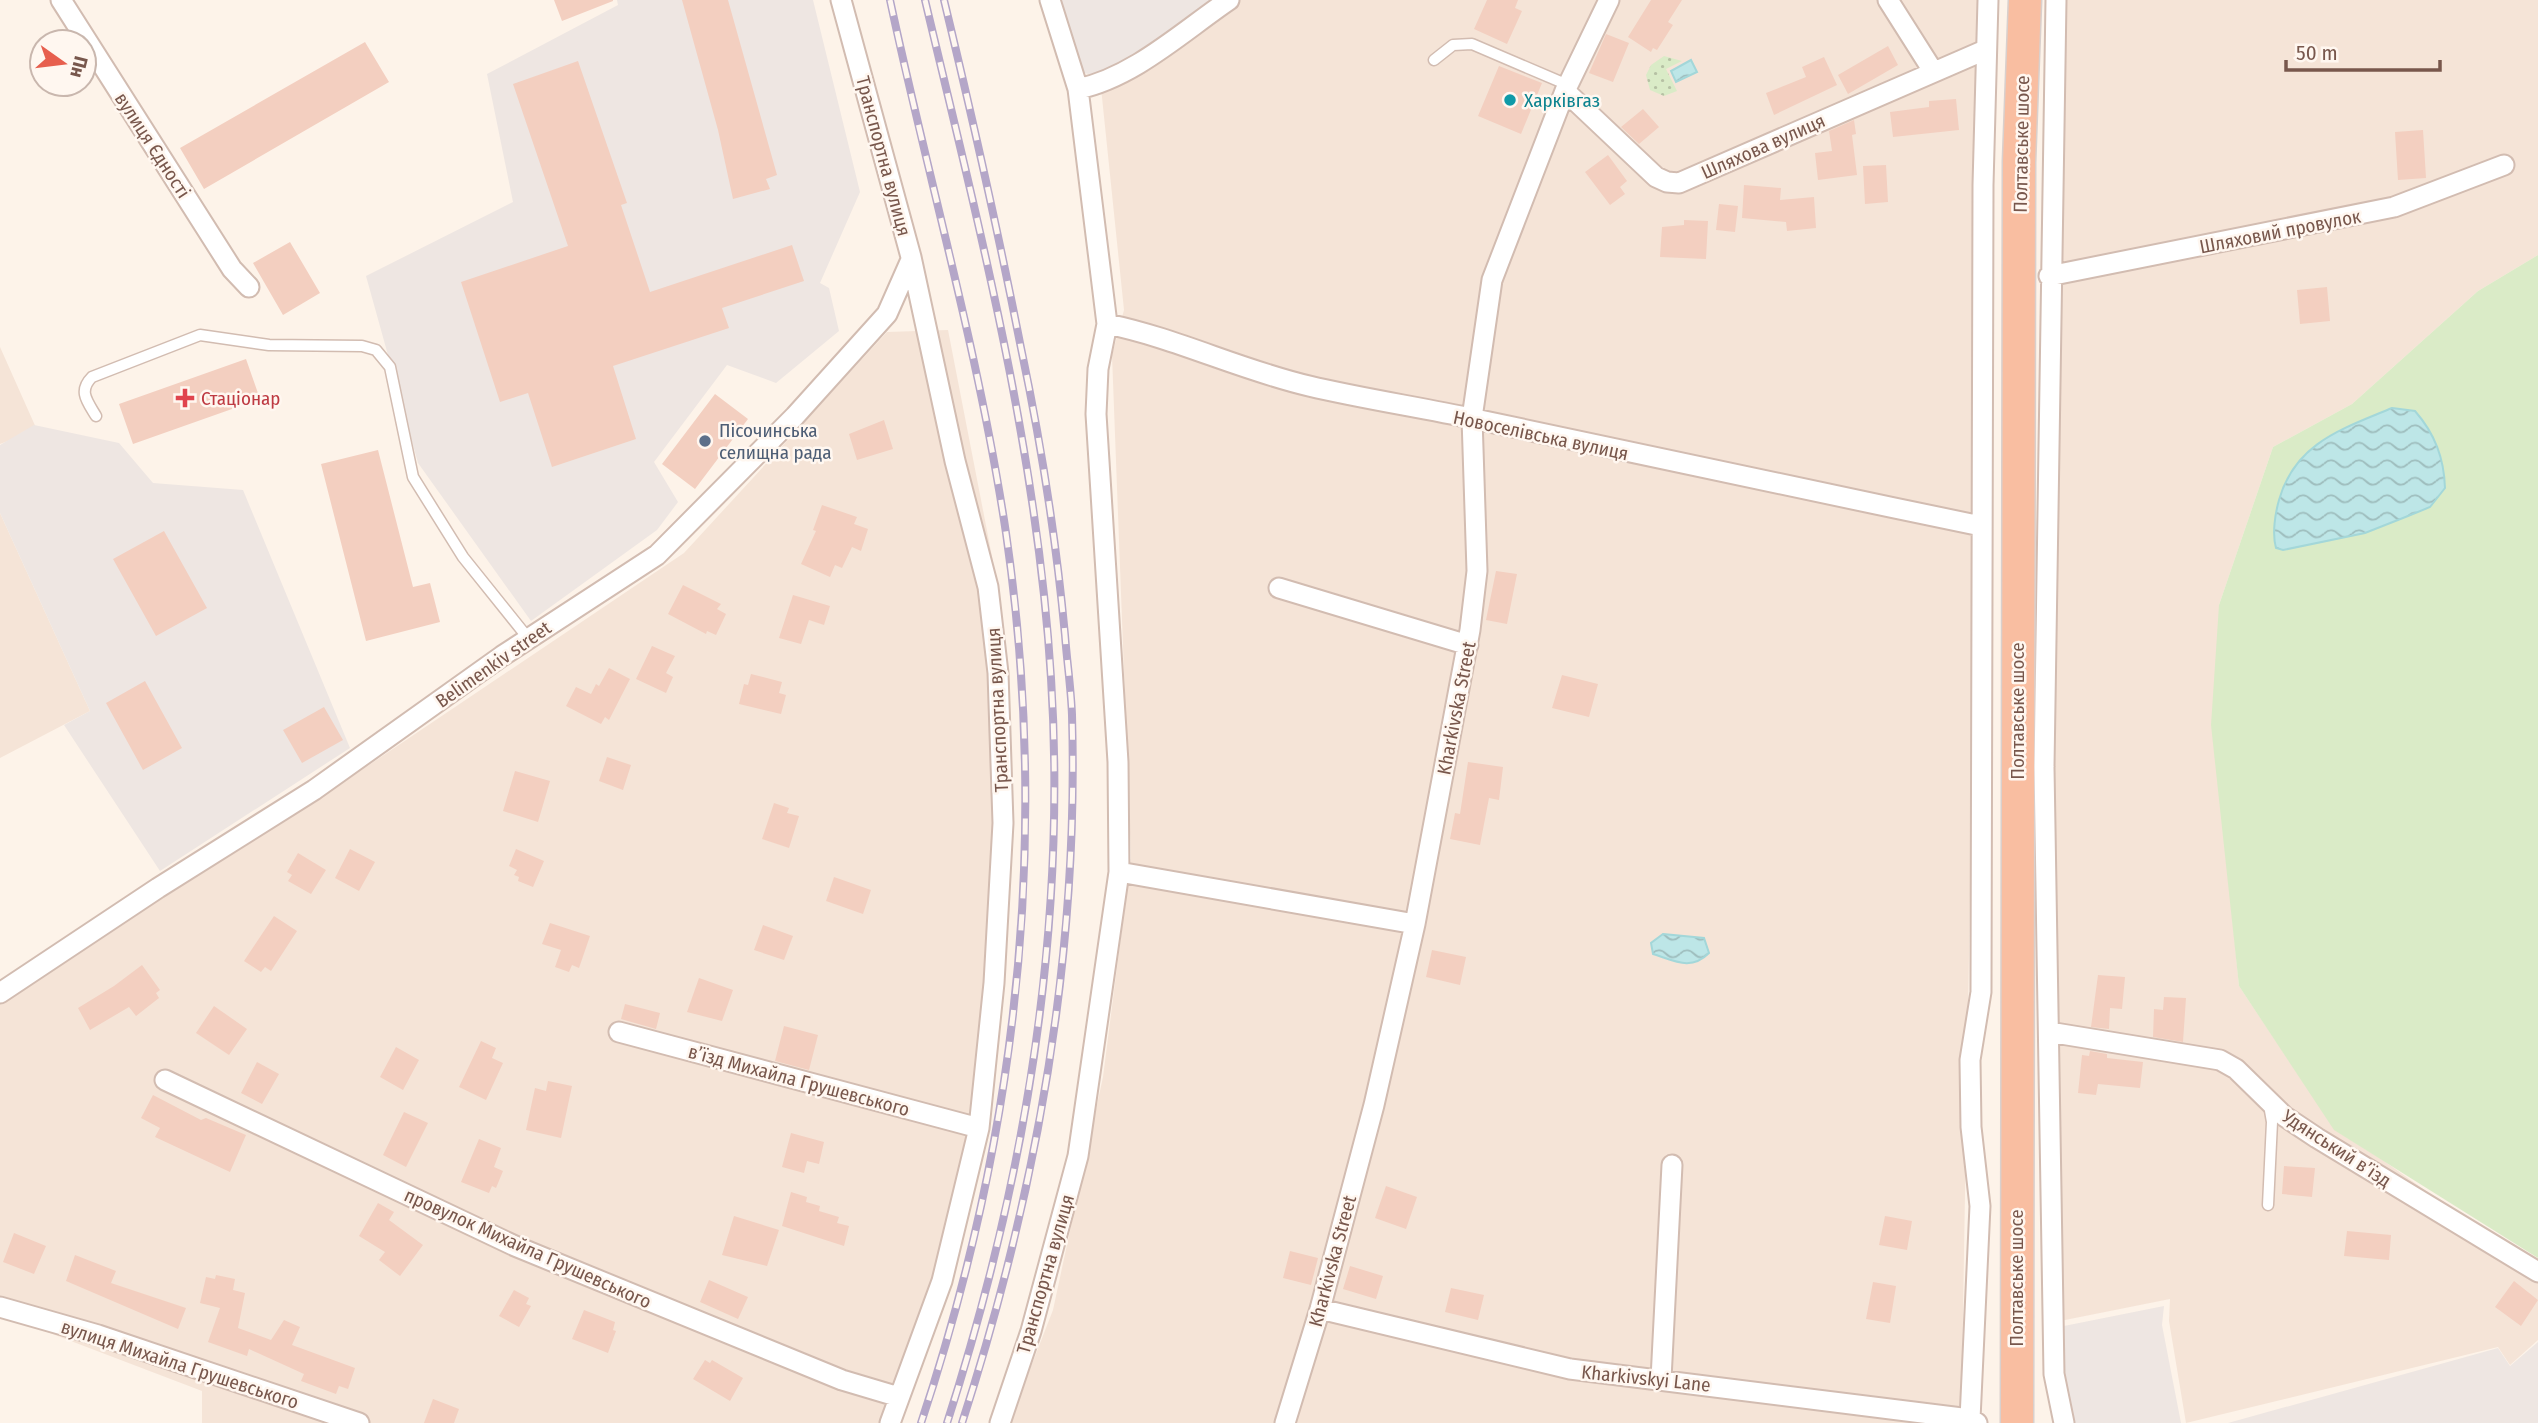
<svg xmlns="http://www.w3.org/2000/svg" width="2538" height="1423" font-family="'Fira Sans Condensed',sans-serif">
	<defs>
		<pattern id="grass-dots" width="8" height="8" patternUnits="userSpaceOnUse" patternTransform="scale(1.75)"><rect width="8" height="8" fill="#daebc7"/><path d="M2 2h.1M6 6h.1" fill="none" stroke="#b6c1a4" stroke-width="1.8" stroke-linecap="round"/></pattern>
		<pattern id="water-waves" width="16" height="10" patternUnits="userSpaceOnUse" patternTransform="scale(1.75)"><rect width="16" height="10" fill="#bde6e7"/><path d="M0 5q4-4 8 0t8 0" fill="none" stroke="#9ebdbd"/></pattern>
	</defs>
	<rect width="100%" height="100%" fill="#fdf3e9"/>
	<!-- residential -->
	<path fill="#f5e4d7" d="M1197 0H1993L1973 217 1972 773 1962 1374 1958 1423H1009L1053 1310 1103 1077 1131 858 1112 355 1124 310 1100 78Z
		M2067 0H2538V255L2478 291 2352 404 2273 447 2219 605 2227 863 2239 986 2335 1130 2384 1161 2538 1271V1340L2510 1365 2498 1347 2186 1423 2169 1321 2170 1299 2060 1321 2053 1004 2057 285Z
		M948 330 996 577 1007 682 1014 827 1003 995 986 1127 915 1384 879 1423H202V1391L0 1314V1002L317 800 684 553 887 332Z
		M0 347 37 430 0 444Z
		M0 513 90 711 0 758Z"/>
	<!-- industrial -->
	<path fill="#eee6e2" d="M617 0H813L860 192 820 283 829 288 839 331 776 383 727 365 654 462 678 502 657 530 531 621 418 463 366 276 513 202 487 74 618 5Z
		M1061 0H1214L1100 78 1082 72Z
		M34 425 119 443 153 483 243 490 350 748 160 871 64 725 90 711 0 513V445Z
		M2164 1306 2162 1325 2181 1423H2070L2059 1327Z
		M2538 1342V1423H2228L2498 1348 2510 1366Z"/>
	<!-- grass -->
	<path fill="url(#grass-dots)" d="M1664 56 1682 61 1666 69 1677 91 1664 96 1650 90 1646 75 1651 65Z"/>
	<!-- park -->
	<path fill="#daebc7" d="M2538 255V1258L2334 1130 2239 986 2211 725 2219 605 2273 447 2352 404 2478 291Z"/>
	<!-- water -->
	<path fill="url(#water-waves)" stroke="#a3d7d9" stroke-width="2" d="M1691 60 1697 72 1676 82 1671 71Z
		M2392 408 2415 411C2435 434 2444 458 2445 488L2430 507 2408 516 2365 533 2283 550 2276 548C2272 534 2275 514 2279 500 2295 443 2342 429 2392 408Z
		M1663 934 1704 938 1709 953C1691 971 1675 961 1653 954L1651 943Z"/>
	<!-- building -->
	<path fill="#f3cfc0" d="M554 0H613V1L562 21Z
		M682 0H728L777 175 766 179 770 189 733 199 718 130Z
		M1487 0H1518L1515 8 1522 11 1507 44 1474 29Z
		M1651 0H1682L1668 22 1673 25 1657 50 1653 48 1651 52 1628 37Z
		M1606 34 1629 43 1613 82 1589 73Z
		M365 42 389 82 204 189 180 148Z
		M1888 46 1898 65 1848 94 1838 75Z
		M1824 57 1837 85 1774 115 1766 93 1806 77 1802 67Z
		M578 61 627 203 621 205 650 292 792 245 804 281 722 308 729 328 613 366 636 439 552 467 528 393 500 402 461 282 568 246 513 84Z
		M1499 66 1542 83 1521 134 1478 116Z
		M1956 99 1959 130 1893 137 1890 112 1929 107V101Z
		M1643 109 1659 127 1639 144 1621 127Z
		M1854 120 1856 134 1852 135 1857 175 1818 180 1815 153 1832 151 1829 131Z
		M2423 130 2426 178 2398 180 2395 132Z
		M1608 155 1627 181 1620 187 1625 194 1610 205 1585 172Z
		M1886 165 1888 202 1865 204 1863 166Z
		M1744 185 1781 188 1780 200 1814 197 1816 228 1787 231 1786 222 1742 218Z
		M1719 204 1738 206 1735 232 1716 230Z
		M1684 220 1708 221 1706 259 1660 257 1662 227 1684 225Z
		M290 242 320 293 283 315 253 263Z
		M2327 287 2330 321 2300 324 2297 290Z
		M246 359 260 399 133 444 119 404Z
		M715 394 748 419 695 489 662 464Z
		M884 420 893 449 857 460 849 434Z
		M378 450 413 587 430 583 440 622 366 641 321 464Z
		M822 505 857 517 854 524 868 529 861 551 852 547 842 568 835 565 830 577 801 564 816 531 813 530Z
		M164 531 207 608 156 636 113 559Z
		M1496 571 1517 574 1507 624 1486 620Z
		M683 585 721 604 717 609 726 614 716 635 707 631 706 634 668 614Z
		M793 595 830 606 824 625 809 620 801 644 779 638Z
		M652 646 675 656 666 673 673 677 666 693 636 679Z
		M609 668 630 679 609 720 605 717 601 724 566 706 576 687 591 694 596 684 599 686Z
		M751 674 782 682 779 693 786 695 781 714 739 704 744 684 748 685Z
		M1562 675 1598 684 1589 717 1552 708Z
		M145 681 182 748 143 770 106 703Z
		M324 707 343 740 302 763 283 730Z
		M607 757 631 765 623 790 599 781Z
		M1468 762 1503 767 1499 800 1489 798 1480 845 1450 839 1455 813 1460 814Z
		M515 771 550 781 538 822 503 811Z
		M774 803 789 808 787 813 799 816 789 848 762 839Z
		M350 849 375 862 359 891 335 878Z
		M516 849 544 861 533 887 518 881 519 877 514 875 517 870 509 866Z
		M298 853 326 870 311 894 288 881 292 875 287 872Z
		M834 877 871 890 863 914 826 901Z
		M274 916 297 931 271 971 265 967 261 972 244 961Z
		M550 923 590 936 579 968 572 965 569 972 555 967 561 950 542 944Z
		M763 925 793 936 784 960 754 950Z
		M1432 950 1466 957 1460 985 1426 977Z
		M142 965 160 990 156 993 159 998 136 1016 129 1007 90 1030 78 1008 114 986Z
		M2098 975 2125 977 2122 1009 2110 1008 2109 1029 2091 1027Z
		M699 978 733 990 722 1021 687 1012Z
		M2164 997 2186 998 2183 1042 2153 1037 2154 1009 2163 1010Z
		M625 1004 660 1013 656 1029 621 1019Z
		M214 1006 247 1029 229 1055 196 1033Z
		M784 1026 818 1035 809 1070 775 1061Z
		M481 1041 496 1048 492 1058 503 1063 486 1100 459 1087Z
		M396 1047 419 1060 403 1090 380 1077Z
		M2090 1051 2107 1054V1058L2143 1062 2140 1088 2098 1084 2096 1095 2078 1093 2082 1055 2089 1056Z
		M257 1062 279 1074 262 1104 241 1093Z
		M548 1081 572 1086 561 1138 526 1130 535 1088 546 1091Z
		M153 1095 201 1120 206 1118 246 1135 230 1172 155 1137 160 1128 141 1118Z
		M404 1112 428 1123 406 1167 383 1155Z
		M791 1133 824 1142 819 1164 807 1161 804 1173 782 1167Z
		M479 1139 501 1148 494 1167 503 1171 496 1188 492 1186 489 1193 461 1182Z
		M2284 1166 2315 1168 2312 1197 2282 1194Z
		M1386 1186 1417 1197 1406 1229 1375 1218Z
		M791 1192 807 1197 806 1202 820 1206 819 1211 839 1217 837 1223 849 1226 844 1246 782 1226Z
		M378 1203 394 1212 389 1220 423 1245 400 1276 379 1260 385 1252 359 1236Z
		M734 1216 779 1230 767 1266 722 1255Z
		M1885 1216 1912 1221 1907 1250 1879 1245Z
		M2347 1231 2391 1235 2389 1260 2344 1256Z
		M14 1233 46 1246 34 1274 3 1262Z
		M1290 1251 1318 1258 1311 1285 1283 1278Z
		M75 1255 116 1271 111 1283 186 1308 178 1329 66 1281Z
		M1350 1266 1383 1276 1376 1299 1343 1289Z
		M216 1275 235 1279 233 1290 245 1293 238 1328 271 1340 284 1320 300 1327 292 1345 355 1368 348 1389 339 1386 336 1394 301 1381 304 1374 249 1349 247 1356 208 1342 220 1308 200 1303 206 1277 215 1279Z
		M709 1280 748 1297 738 1319 700 1302Z
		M2514 1281 2538 1300 2521 1326 2495 1307Z
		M1873 1282 1896 1286 1890 1323 1866 1319Z
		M1451 1288 1484 1295 1478 1320 1445 1312Z
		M514 1290 529 1298 526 1304 531 1306 519 1327 499 1316Z
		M584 1310 615 1322 613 1330 616 1331 608 1353 572 1339Z
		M705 1360 710 1363 712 1360 743 1378 730 1401 693 1379Z
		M433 1399 459 1409 454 1423H424Z"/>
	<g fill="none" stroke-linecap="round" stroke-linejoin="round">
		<!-- service casing -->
		<g stroke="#d2bcb1" stroke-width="13">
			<path id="service" d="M1434 60 1453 45 1472 44 1568 85
				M96 416C87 401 78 391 92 377L200 335 269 345 362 346 376 350 390 367 413 477 463 557 528 638
				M2268 1205 2272 1122 2269 1105"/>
		</g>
		<!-- minor casing -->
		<g stroke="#d2bcb1" stroke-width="23">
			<path id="minor" d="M61 0 232 269 249 287
				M841 0 911 257 955 461 988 587 998 673 1003 823 994 983 979 1128 942 1281 890 1423
				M1888 0 1933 71
				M2056 0 2044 767 2054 1374 2064 1423
				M1078 89C1134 77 1182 32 1229 0
				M1565 91 1656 177 1667 182 1679 183 1985 50
				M2049 276 2394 207 2504 165
				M1107 324C1176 338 1240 370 1309 386 1364 399 1419 407 1475 419 1643 455 1812 491 1981 526
				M1279 588 1468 645
				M1119 872 1415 924
				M0 993 158 888 314 790 502 656 657 555 795 416 887 314 910 262
				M619 1032 979 1128
				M2049 1032 2220 1060 2236 1069 2284 1116 2317 1138 2538 1272
				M165 1080 515 1246 842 1380 899 1397
				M0 1307 98 1335 359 1423
				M1320 1309 1570 1369 1970 1419 1977 1423
				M1661 1379 1672 1165
				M1970 1419 1980 1206 1971 1127 1970 1060 1981 992 1983 185 1988 0
				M1000 1423 1031 1331 1078 1156 1119 872 1118 762 1096 414 1098 369 1107 324 1078 89 1050 0
				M1285 1423 1320 1309 1374 1105 1415 924 1470 630 1477 571 1472 418 1492 280 1565 91 1609 0"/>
		</g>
		<!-- trunk casing -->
		<g stroke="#d9d0cd" stroke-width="35">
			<path id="trunk" d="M2017 1423 2019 162 2025 0"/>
		</g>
		<!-- service -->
		<use href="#service" stroke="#fff" stroke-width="10"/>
		<!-- minor -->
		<use href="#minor" stroke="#fff" stroke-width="19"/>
		<!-- trunk -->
		<use href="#trunk" stroke="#f9bea1" stroke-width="32"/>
		<!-- rail casing -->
		<g stroke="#b4a6c8" stroke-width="8">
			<path id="rail" d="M890 0C928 178 979 353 1006 533 1050 837 1018 1133 921 1423
				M925 0C978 223 1037 448 1051 678 1067 930 1024 1184 947 1423
				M944 0C972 116 998 231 1021 348 1041 443 1056 538 1065 635 1067 662 1071 688 1072 715 1079 955 1036 1195 962 1423"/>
		</g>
		<!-- rail -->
		<use href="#rail" stroke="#fff7f0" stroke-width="5" stroke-dasharray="16" stroke-linecap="butt"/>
	</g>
	<!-- markers -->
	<circle fill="#0f9aa8" stroke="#fff7f0" stroke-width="2.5" cx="1510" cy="100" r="7"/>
	<path fill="#e0444e" stroke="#fff7f0" stroke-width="2.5" d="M181.5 387.5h7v7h7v7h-7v7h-7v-7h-7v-7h7z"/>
	<circle fill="#5c6f8a" stroke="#fff7f0" stroke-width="2.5" cx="705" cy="441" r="7"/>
	<g text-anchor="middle" stroke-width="5" stroke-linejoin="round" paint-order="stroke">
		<!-- culture labels -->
		<g font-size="19" fill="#0d838f" stroke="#fff7f0" text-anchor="start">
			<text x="1524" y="107">Харківгаз</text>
		</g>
		<!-- street labels -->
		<g font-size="19" fill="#78574c" stroke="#fff7f0">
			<text transform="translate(2021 144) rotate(-89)" y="7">Полтавське шосе</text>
			<text transform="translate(153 145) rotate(57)" y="7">вулиця Єдності</text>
			<text transform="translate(1763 146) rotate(-24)" y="7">Шляхова вулиця</text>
			<text transform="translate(884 156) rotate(75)" y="7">Транспортна вулиця</text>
			<text transform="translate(2280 231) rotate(-11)" y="7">Шляховий провулок</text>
			<text transform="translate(1541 435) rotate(12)" y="7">Новоселівська вулиця</text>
			<text transform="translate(493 664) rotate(-35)" y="7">Belimenkiv street</text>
			<text transform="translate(1456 708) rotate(-79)" y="7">Kharkivska Street</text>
			<text transform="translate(997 710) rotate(-93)" y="7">Транспортна вулиця</text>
			<text transform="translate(2017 711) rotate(-90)" y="7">Полтавське шосе</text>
			<text transform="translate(799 1080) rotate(15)" y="7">в’їзд Михайла Грушевського</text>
			<text transform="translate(2337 1148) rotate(33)" y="7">Удянський в’їзд</text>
			<text transform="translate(528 1248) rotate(24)" y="7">провулок Михайла Грушевського</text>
			<text transform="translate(1332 1261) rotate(-75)" y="7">Kharkivska Street</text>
			<text transform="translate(1045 1274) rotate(-74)" y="7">Транспортна вулиця</text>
			<text transform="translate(2016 1278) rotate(-90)" y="7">Полтавське шосе</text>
			<text transform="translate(180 1364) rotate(18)" y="7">вулиця Михайла Грушевського</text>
			<text transform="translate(1646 1378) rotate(6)" y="7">Kharkivskyi Lane</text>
		</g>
		<!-- health labels -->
		<g font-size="19" fill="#be3a42" stroke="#fff7f0" text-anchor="start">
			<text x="201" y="405">Стаціонар</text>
		</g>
		<!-- service labels -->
		<g font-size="19" fill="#4e5e75" stroke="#fff7f0" text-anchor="start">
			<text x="719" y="437">Пісочинська<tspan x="719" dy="22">селищна рада</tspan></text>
		</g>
	</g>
	<!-- north arrow -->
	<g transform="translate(63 63) rotate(104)"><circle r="33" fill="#fff7f0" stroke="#c9b7ae" stroke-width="2"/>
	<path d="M0-5L12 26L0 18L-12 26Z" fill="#e75f4e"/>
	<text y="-10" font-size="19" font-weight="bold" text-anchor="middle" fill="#78574c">Пн</text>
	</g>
	<!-- scale -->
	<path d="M2286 60v10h154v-10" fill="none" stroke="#78574c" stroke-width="3.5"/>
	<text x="2296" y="60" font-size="21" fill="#78574c" stroke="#fff7f0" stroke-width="5" paint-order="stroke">50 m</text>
</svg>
